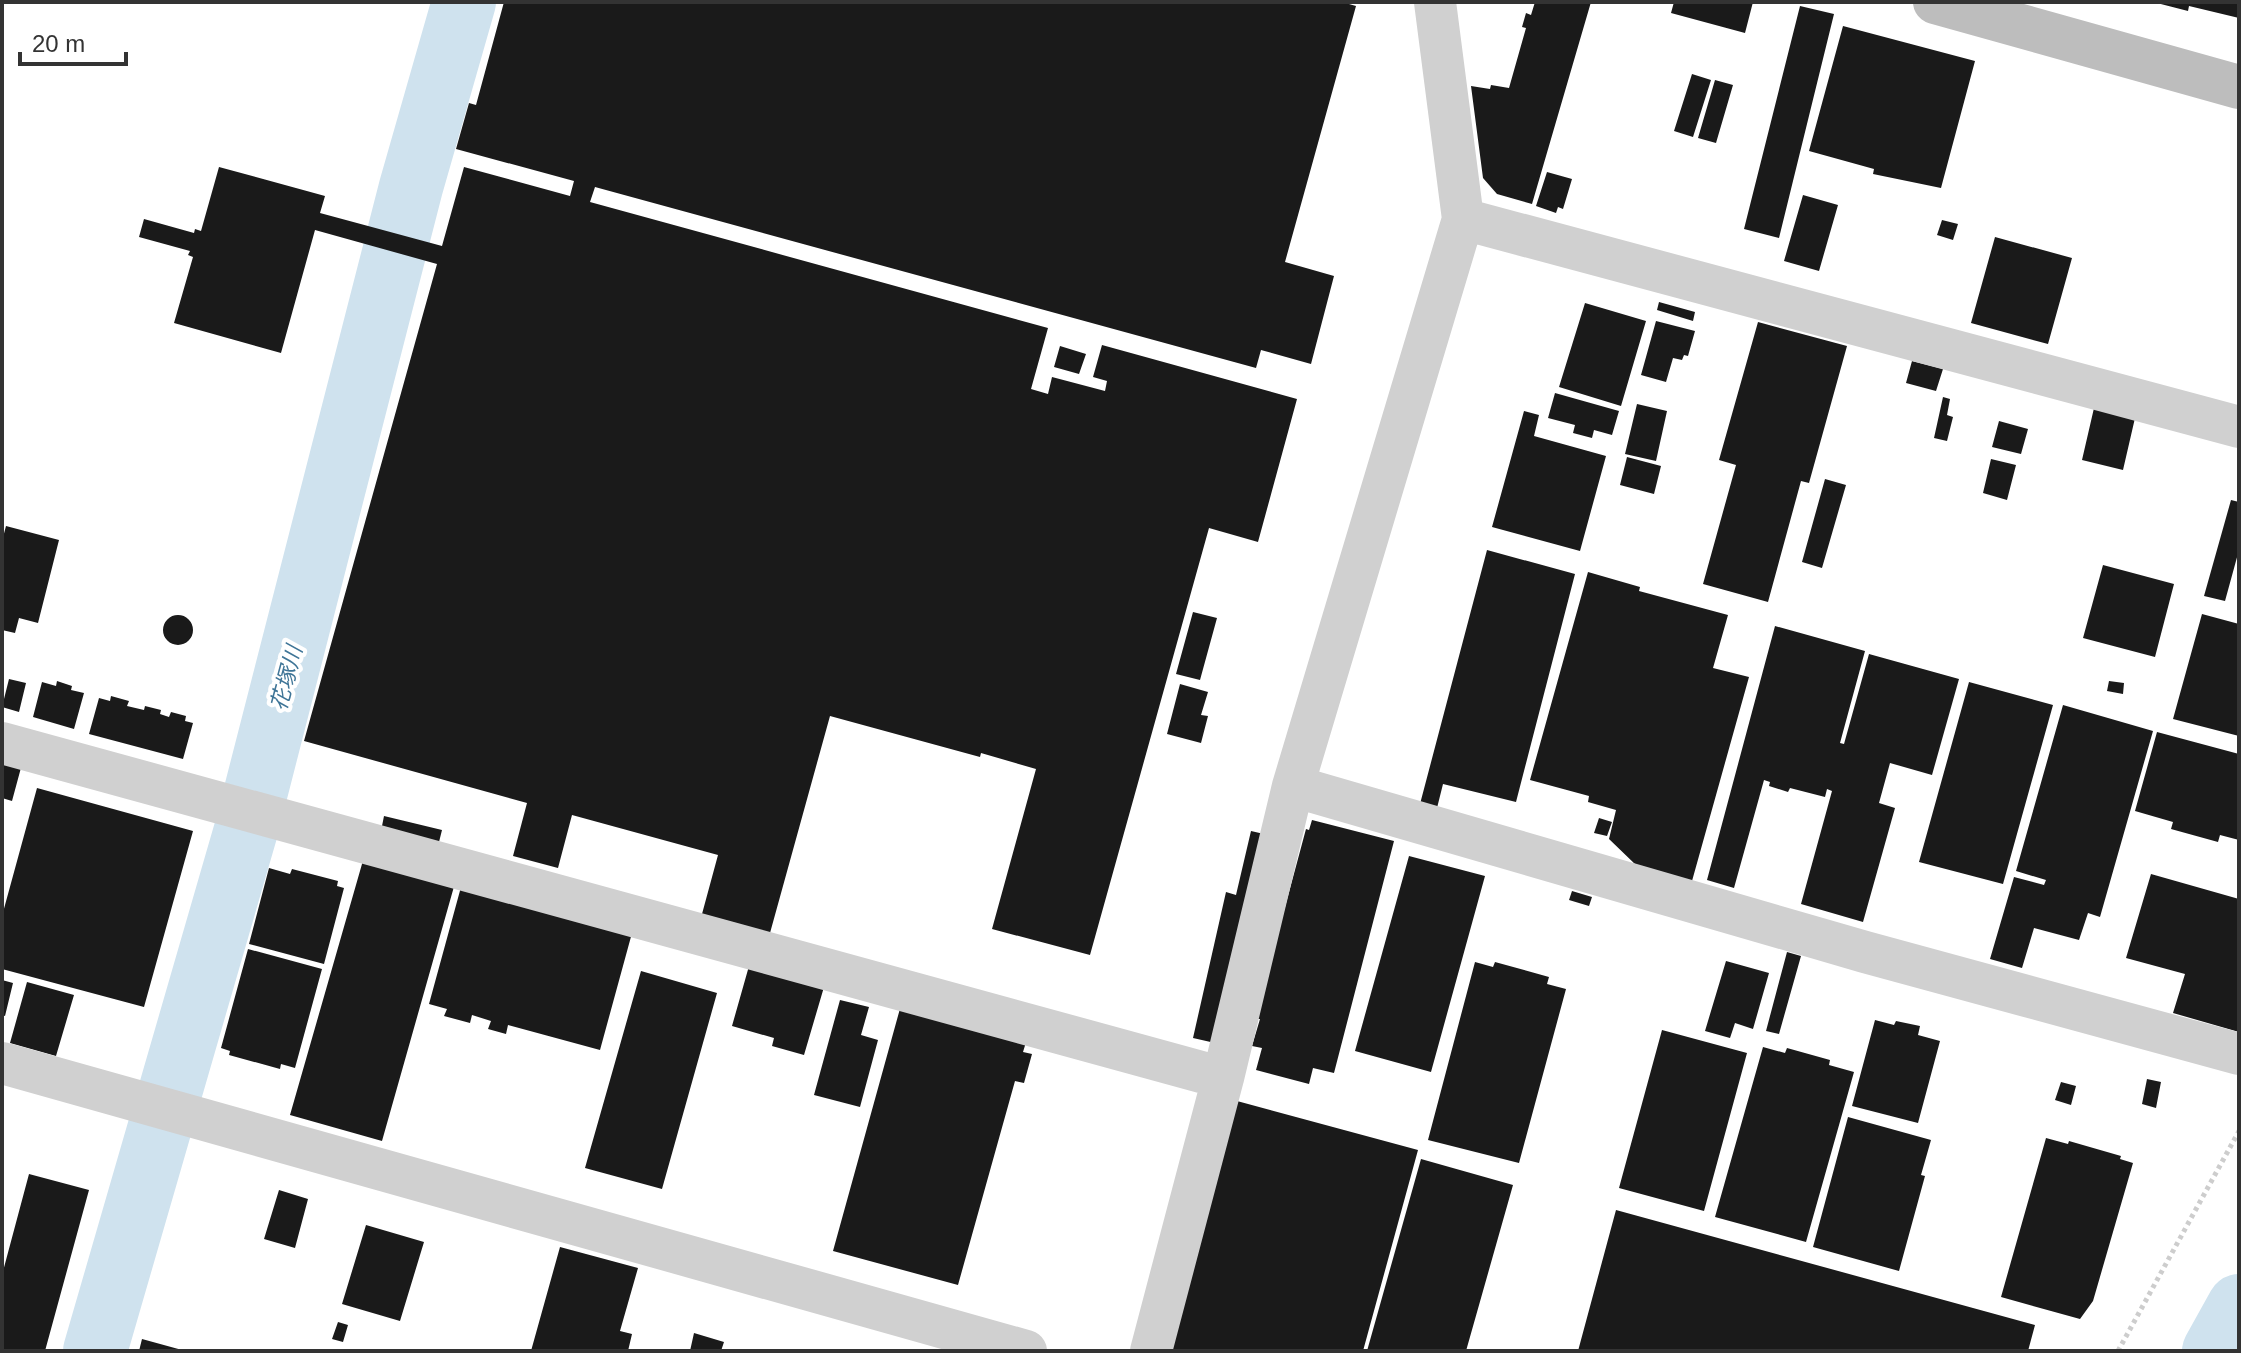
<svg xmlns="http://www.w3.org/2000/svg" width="2241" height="1353" font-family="Arial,'Noto Sans JP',sans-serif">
	<rect width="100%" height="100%" fill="#fff"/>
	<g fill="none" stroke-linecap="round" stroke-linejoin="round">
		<!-- river -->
		<path stroke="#cfe2ee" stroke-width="64" d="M95 1351 246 830 411 187 464 2
			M2214 1351 2239 1306"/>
	</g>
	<!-- building -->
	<path fill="#1a1a1a" d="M504 2H1342L1356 6 1285 262 1334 276 1311 364 1261 350 1256 368 595 187 590 202 1048 328 1031 389 1048 394 1052 377 1105 391 1107 381 1093 377 1102 345 1297 399 1258 542 1209 528 1090 955 992 929 1036 769 981 753 980 757 830 716 770 933 702 914 718 855 572 815 558 868 513 856 527 803 304 741 437 264 315 230 281 353 174 323 193 257 188 255 190 251 139 237 144 219 194 233 195 229 201 231 219 167 325 196 320 213 442 246 464 167 570 196 574 181 456 149 469 103 476 105Z
		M1535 2H1591L1532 204 1497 194 1483 178 1471 86 1490 89 1491 85 1509 88 1526 28 1522 27 1526 13 1531 15Z
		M1674 2H1753L1745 33 1671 13Z
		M2153 2H2239V18L2189 6 2188 11Z
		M1800 6 1834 14 1779 238 1744 229Z
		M1843 26 1975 61 1941 188 1873 174 1874 169 1809 151Z
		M1692 74 1711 80 1693 137 1674 131Z
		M1715 80 1733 85 1716 143 1698 138Z
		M1547 172 1572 179 1563 209 1558 207 1556 213 1536 206Z
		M1803 195 1838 205 1819 271 1784 261Z
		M1942 220 1958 224 1953 240 1937 235Z
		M1995 237 2072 258 2048 344 1971 323Z
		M1659 302 1695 312 1693 321 1657 310Z
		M1585 303 1646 321 1621 406 1559 387Z
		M1656 321 1695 331 1688 356 1684 355 1682 360 1673 358 1666 382 1641 375Z
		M1758 322 1847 346 1809 483 1801 481 1768 602 1703 584 1736 465 1719 460Z
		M1060 346 1086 354 1079 374 1054 367Z
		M1912 361 1943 369 1936 391 1906 383Z
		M1555 393 1619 411 1612 435 1594 430 1592 438 1573 433 1575 425 1548 418Z
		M1943 397 1950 399 1947 415 1953 417 1947 441 1934 438Z
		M1637 404 1667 411 1656 461 1625 454Z
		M2094 408 2135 418 2123 470 2082 460Z
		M1524 411 1539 415 1534 436 1606 456 1580 551 1492 527Z
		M1999 421 2028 429 2021 454 1992 447Z
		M1627 457 1661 466 1654 494 1620 485Z
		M1991 459 2016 465 2007 500 1983 493Z
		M1825 479 1846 485 1822 568 1802 562Z
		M2231 500 2239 502V550L2225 601 2204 596Z
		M6 526 59 540 38 623 19 618 15 633 2 630V541Z
		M1487 550 1575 574 1516 802 1443 784 1437 808 1420 804Z
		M2103 565 2174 584 2155 657 2083 638Z
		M1588 572 1640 587 1639 591 1728 615 1713 668 1749 677 1692 881 1637 866 1609 839 1616 810 1588 802 1589 796 1530 780Z
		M1193 612 1217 618 1200 680 1176 674Z
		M2202 614 2239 624V736L2173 719Z
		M163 630a15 15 0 1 1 30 0a15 15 0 1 1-30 0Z
		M1775 626 1865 651 1840 743 1844 744 1869 654 1959 679 1932 775 1890 763 1879 803 1895 808 1863 922 1801 904 1832 791 1827 789 1825 797 1790 788 1788 792 1769 786 1770 782 1764 780 1734 888 1707 880Z
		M9 679 26 683 19 712 2 707Z
		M57 681 72 686 71 690 84 693 74 729 33 717 42 682 56 686Z
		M2109 681 2124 683 2123 694 2107 691Z
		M1969 682 2053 705 2003 884 1919 862Z
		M1180 684 1208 692 1201 715 1208 716 1201 743 1167 734Z
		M111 696 129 701 127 706 144 710 145 706 161 710 160 714 169 717 171 712 186 716 185 721 193 723 183 759 89 734 99 698 110 701Z
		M2063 705 2153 731 2100 917 2088 913 2079 940 2034 928 2022 968 1990 959 2014 877 2044 885 2046 880 2016 871Z
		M2157 732 2239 754V840L2220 835 2218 842 2171 829 2173 822 2135 811Z
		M2 759 22 764 12 801 2 798Z
		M37 788 193 831 144 1007 2 969V916Z
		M384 816 442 830 438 846 381 831Z
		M1599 818 1612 822 1607 836 1594 833Z
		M1312 820 1394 841 1334 1073 1313 1068 1309 1084 1256 1070 1262 1048 1252 1046 1260 1019H1255L1306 829 1309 830Z
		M1251 831 1264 834 1215 1043 1193 1038 1226 892 1236 895Z
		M1409 856 1485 876 1431 1072 1355 1051Z
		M364 857 455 883 382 1141 290 1115Z
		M269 868 290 874 292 869 338 881 337 886 344 888 324 964 249 944Z
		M2151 874 2239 899V1032L2173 1013 2185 974 2126 958Z
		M461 887 632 933 600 1050 508 1025 506 1034 488 1029 491 1021 472 1015 470 1023 444 1016 447 1009 429 1004Z
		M1572 891 1592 897 1589 906 1569 900Z
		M248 949 322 969 295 1068 281 1064 280 1069 229 1055 230 1051 221 1048Z
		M1787 952 1801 956 1779 1034 1766 1031Z
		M1726 961 1769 973 1753 1029 1735 1023 1730 1038 1705 1031Z
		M1475 962 1493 967 1495 962 1549 977 1547 984 1566 989 1519 1163 1428 1140Z
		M749 966 824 987 804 1055 772 1046 774 1038 732 1026Z
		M641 971 717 993 662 1189 585 1168Z
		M2 980 13 983 5 1016 2 1015Z
		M27 982 74 995 56 1056 10 1043Z
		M840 1000 869 1007 861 1035 878 1040 860 1107 814 1095Z
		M901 1005 1027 1039 1023 1052 1032 1054 1024 1083 1015 1081 958 1285 833 1251Z
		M1875 1020 1894 1025 1896 1021 1920 1026 1918 1035 1940 1041 1918 1123 1852 1106Z
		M1662 1030 1747 1053 1704 1211 1619 1188Z
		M1763 1047 1785 1053 1787 1048 1830 1060 1829 1065 1854 1072 1806 1242 1715 1217Z
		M2147 1079 2161 1082 2156 1108 2142 1104Z
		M2061 1082 2076 1086 2071 1105 2055 1100Z
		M1237 1101 1418 1150 1363 1351H1167Z
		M1848 1117 1931 1140 1921 1175 1925 1176 1899 1271 1813 1247Z
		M2046 1138 2068 1144 2069 1141 2121 1156 2120 1159 2133 1163 2093 1301 2080 1319 2001 1297Z
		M1421 1159 1513 1185 1466 1351H1367Z
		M29 1174 89 1190 45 1351H2V1275Z
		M279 1190 308 1199 295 1248 264 1239Z
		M1616 1210 2035 1325 2028 1351H1578Z
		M366 1225 424 1242 400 1321 342 1304Z
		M560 1247 638 1268 620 1331 632 1334 628 1351H531Z
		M338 1322 348 1325 343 1342 332 1339Z
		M694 1333 724 1342 721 1351H690Z
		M142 1339 182 1350V1351H139Z"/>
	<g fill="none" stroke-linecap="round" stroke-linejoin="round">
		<!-- path -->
		<path stroke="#cdcdcd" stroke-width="5" stroke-dasharray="4 4" stroke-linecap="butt" d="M2118 1351 2239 1131"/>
		<!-- street -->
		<path stroke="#d0d0d0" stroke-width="42" d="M1463 219 2239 427
			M2 743 1223 1078
			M1293 786 1865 952 2239 1054
			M2 1063 1026 1351
			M1151 1351 1223 1078 1293 786 1463 219 1435 2"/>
		<!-- secondary -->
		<path stroke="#bdbdbd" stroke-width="44" d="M1935 2 2239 87"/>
	</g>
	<g text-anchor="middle" stroke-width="8" stroke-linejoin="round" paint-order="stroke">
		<!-- water labels -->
		<g font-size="22" font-style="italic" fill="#3f7597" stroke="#fff">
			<text transform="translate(286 678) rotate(-75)" y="8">花塚川</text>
		</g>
	</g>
	<!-- border -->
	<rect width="2241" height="1353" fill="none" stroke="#333333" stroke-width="8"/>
	<!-- scale -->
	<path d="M20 52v12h106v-12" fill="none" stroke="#333333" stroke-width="4"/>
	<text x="32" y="52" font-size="24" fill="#333333" stroke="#ffffff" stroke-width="6" paint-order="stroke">20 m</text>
</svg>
